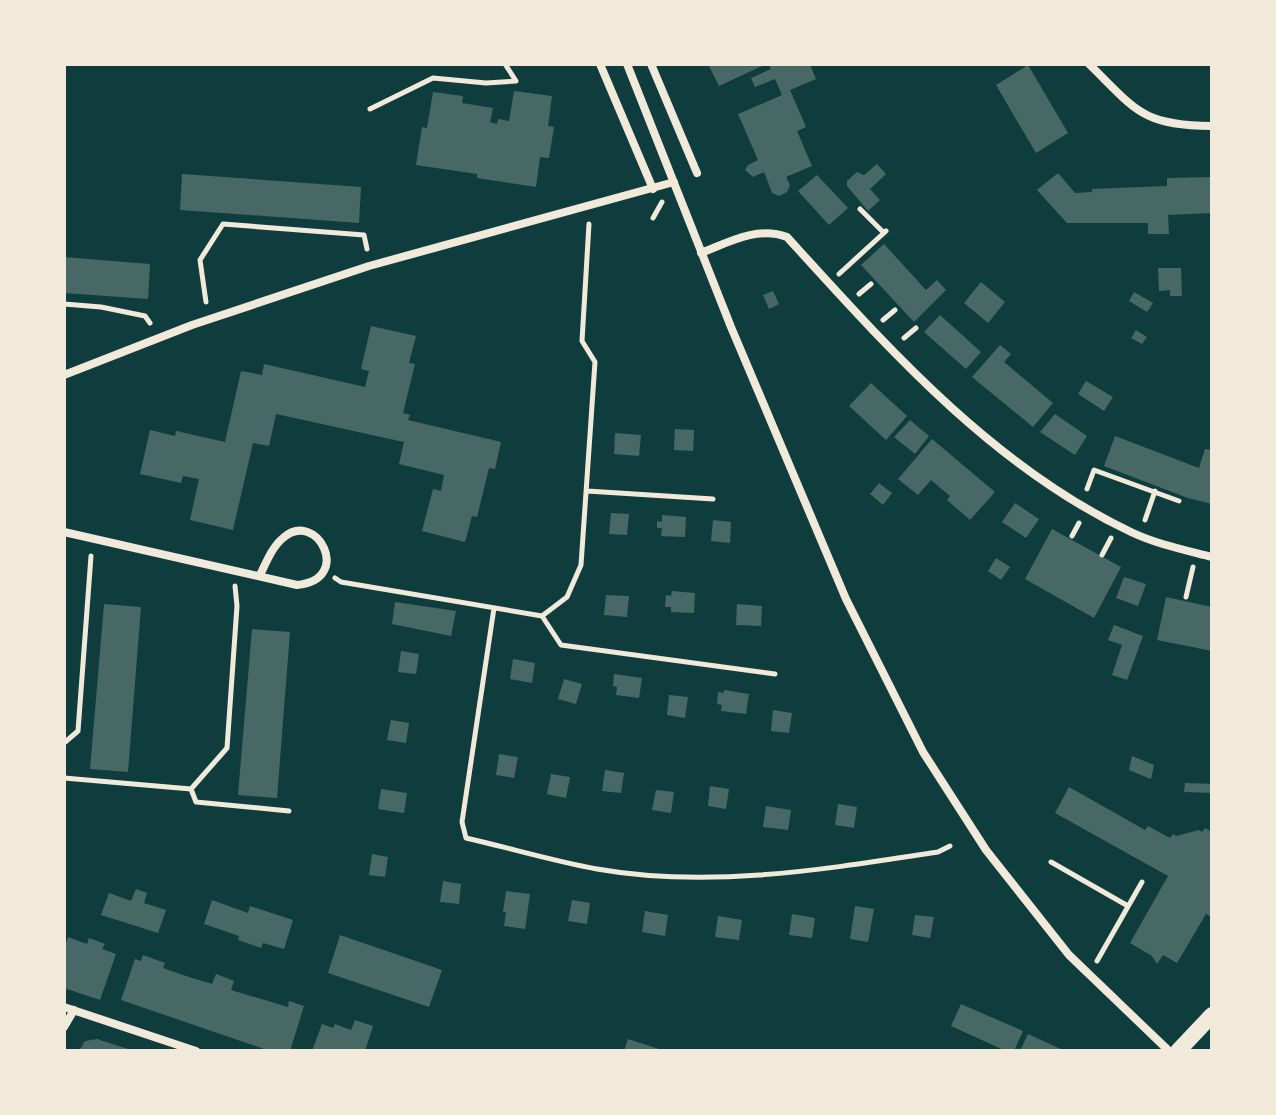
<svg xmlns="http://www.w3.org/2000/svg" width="1276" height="1115" font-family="'Nunito Sans',sans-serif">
	<rect width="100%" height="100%" fill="#0f3d3e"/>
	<!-- building -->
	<path fill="#486865" d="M708 64H761L762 66 719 86Z
		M773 64 810 65 816 79 790 90 806 127 797 131 812 166 786 177 790 185 787 192 779 196 772 193 764 172 753 177 745 170 748 165 758 160 738 114 782 95 775 79 755 87 751 78 771 69 769 66Z
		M1028 65 1068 133 1036 153 996 85Z
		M514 91 552 96 548 126 554 127 549 158 540 157 536 187 477 178V174L416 165 422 127 427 128 433 92 463 96 462 103 493 108 490 122 497 124 498 119 509 121Z
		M877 164 886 174 870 189 880 200 868 211 847 186V181L857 172 864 175Z
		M1058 173 1075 193 1092 192V189L1167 186V178L1212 177V213L1168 215 1169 234H1148V223H1067L1037 190Z
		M182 174 361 187 359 223 180 210Z
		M817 175 848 208 829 225 798 191Z
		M884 244 926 290 937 280 946 290 914 322 861 265Z
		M64 257 150 264 148 299 64 293Z
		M1158 268H1181L1182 296H1170V290L1159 291Z
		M981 282 1005 302 988 323 964 303Z
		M773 291 779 304 769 309 763 295Z
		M1134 292 1153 303 1147 312 1129 301Z
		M940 315 981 352 966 369 924 332Z
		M371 326 416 336 409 363 415 364 403 413 410 415 408 420 501 442 495 469 489 468 477 517 472 516 465 542 422 531 433 489 441 491 444 475 399 464 404 442 276 414 269 446 253 443 233 530 190 520 199 479 183 476 181 483 140 474 150 430 175 436 176 431 225 442 241 371 262 375 264 364 365 387 369 371 361 369Z
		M1136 330 1147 337 1142 344 1131 338Z
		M1000 345 1011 354 1004 362 1053 403 1033 427 972 377Z
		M1086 381 1113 397 1104 411 1078 394Z
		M871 383 907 416 886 440 849 406Z
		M1055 414 1087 436 1075 455 1040 432Z
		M910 420 929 436 915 454 894 437Z
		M675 429 694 430 693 451 674 450Z
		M615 433 641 435 639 456 614 454Z
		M1115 436 1199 468 1205 449 1212 450V504L1188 498 1104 466Z
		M932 439 995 492 970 520 947 500 950 496 931 480 918 495 898 479Z
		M879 483 892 493 883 505 870 494Z
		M1015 503 1039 519 1026 538 1002 522Z
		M611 513 629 514 627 535 609 534Z
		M662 515 686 517 685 537 661 536 662 528H657V521L662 522Z
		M713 520 731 522 730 543 711 541Z
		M1052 529 1121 567 1094 618 1025 579Z
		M996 558 1010 567 1001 580 988 571Z
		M1124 577 1146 584 1138 606 1116 598Z
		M672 591 695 593 694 613 671 612V607H665L666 595 671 596Z
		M606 595 629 596 627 617 604 615Z
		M1166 597 1212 607V651L1157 640Z
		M395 602 456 611 451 636 392 624Z
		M104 604 141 607 128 772 90 769Z
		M737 604 762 606 761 626 736 625Z
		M1114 625 1143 636 1127 680 1112 675 1122 645 1108 640Z
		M252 629 290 632 277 798 238 795Z
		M401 651 419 654 416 674 398 672Z
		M513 659 535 663 532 683 510 679Z
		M614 674 642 678 639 698 616 695 617 687 613 686Z
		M564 679 582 684 576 704 558 699Z
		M724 690 749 694 746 714 721 711 722 705 717 704 718 692 724 693Z
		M669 695 688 697 685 718 667 715Z
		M773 710 792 713 789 733 771 731Z
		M391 720 409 723 406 743 387 740Z
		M499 754 518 757 514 778 496 775Z
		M1132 756 1154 765 1151 779 1129 770Z
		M605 770 624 773 621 793 602 791Z
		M551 774 570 777 566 798 547 794Z
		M1185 783 1212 784V793L1184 792Z
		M710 786 729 789 726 809 708 806Z
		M1069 787 1145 830 1148 826 1170 838 1173 834 1176 836 1199 830 1202 832 1205 828 1212 832V917L1206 914 1177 963 1163 955 1157 964 1152 956 1130 943 1168 876 1055 813Z
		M381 789 407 793 404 813 378 809Z
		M656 790 674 792 671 813 652 810Z
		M838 804 857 807 854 828 835 825Z
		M766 806 791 810 788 830 763 827Z
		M372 854 388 857 385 877 369 875Z
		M443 881 461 884 459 904 440 902Z
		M136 889 147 893 144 903 166 910 158 933 101 915 109 893 131 901Z
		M506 891 530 894 525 929 504 926 506 912H503Z
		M212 900 248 913 250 906 293 920 284 949 263 943 261 948 238 940 239 936 204 924Z
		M572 900 590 903 587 924 568 921Z
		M855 906 874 909 868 942 850 939Z
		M645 911 668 915 665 936 642 932Z
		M792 914 815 918 812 938 789 935Z
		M915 915 934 917 930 938 912 935Z
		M718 916 742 920 739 940 715 937Z
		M340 935 442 970 429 1007 328 973Z
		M68 937 87 944 89 938 105 944 102 949 116 954 100 1000 64 988V949Z
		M143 955 165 963 163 968 186 976 212 984 216 974 234 981 231 990 288 1007 289 1001 304 1006 290 1051H270L121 1000 135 959 141 961Z
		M961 1004 1023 1031 1014 1051H1006L951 1026Z
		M355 1020 373 1026 365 1051H312L322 1024 333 1028 335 1024 351 1030Z
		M1028 1034 1065 1051H1020Z
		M97 1039 131 1050V1051H79L85 1041Z
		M628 1039 662 1050V1051H624Z"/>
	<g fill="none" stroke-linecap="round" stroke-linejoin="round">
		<!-- path -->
		<path stroke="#f1e9da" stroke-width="5" d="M370 109 433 78 486 83 516 81 505 64
			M860 209 884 233
			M653 218 662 202
			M839 274 886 231
			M859 294 871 284
			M206 302 200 260 223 224 364 235 367 249
			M64 304 101 307 145 316 150 323
			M883 320 895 310
			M904 338 916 328
			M1087 489 1094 470 1179 501
			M587 491 713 499
			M1145 520 1155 491
			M1072 536 1079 523
			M1102 555 1111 538
			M335 578 341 582 542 616 567 597 581 565 595 362 582 341 589 224
			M1186 597 1193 567
			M494 608 462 822 466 838C510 848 553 861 597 869 710 889 827 869 938 852L950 846
			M542 616 561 645 775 674
			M64 743 78 731 91 556
			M64 778 191 789 227 748 237 606 235 586
			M191 789 196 802 289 811
			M1051 862 1128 906
			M1097 961 1142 882"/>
		<!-- minor -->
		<path stroke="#f1e9da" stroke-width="8" d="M600 64 653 189
			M627 64 731 327 846 599 923 752 986 850 1069 955 1169 1051
			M651 64 697 173
			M1089 64C1137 111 1141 125 1212 126
			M701 253C729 242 757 226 787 237 888 348 992 466 1131 532 1156 544 1185 550 1212 557
			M64 375 192 325 369 266 674 182
			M64 532 297 585C354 580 317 508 283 538 272 547 266 563 260 575
			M64 1007 196 1051
			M64 1027 74 1010"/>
		<!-- secondary -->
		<path stroke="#f1e9da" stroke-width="16" d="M1178 1051 1212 1015"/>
	</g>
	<!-- border -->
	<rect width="1276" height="1115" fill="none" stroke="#f1e9da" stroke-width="132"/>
</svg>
